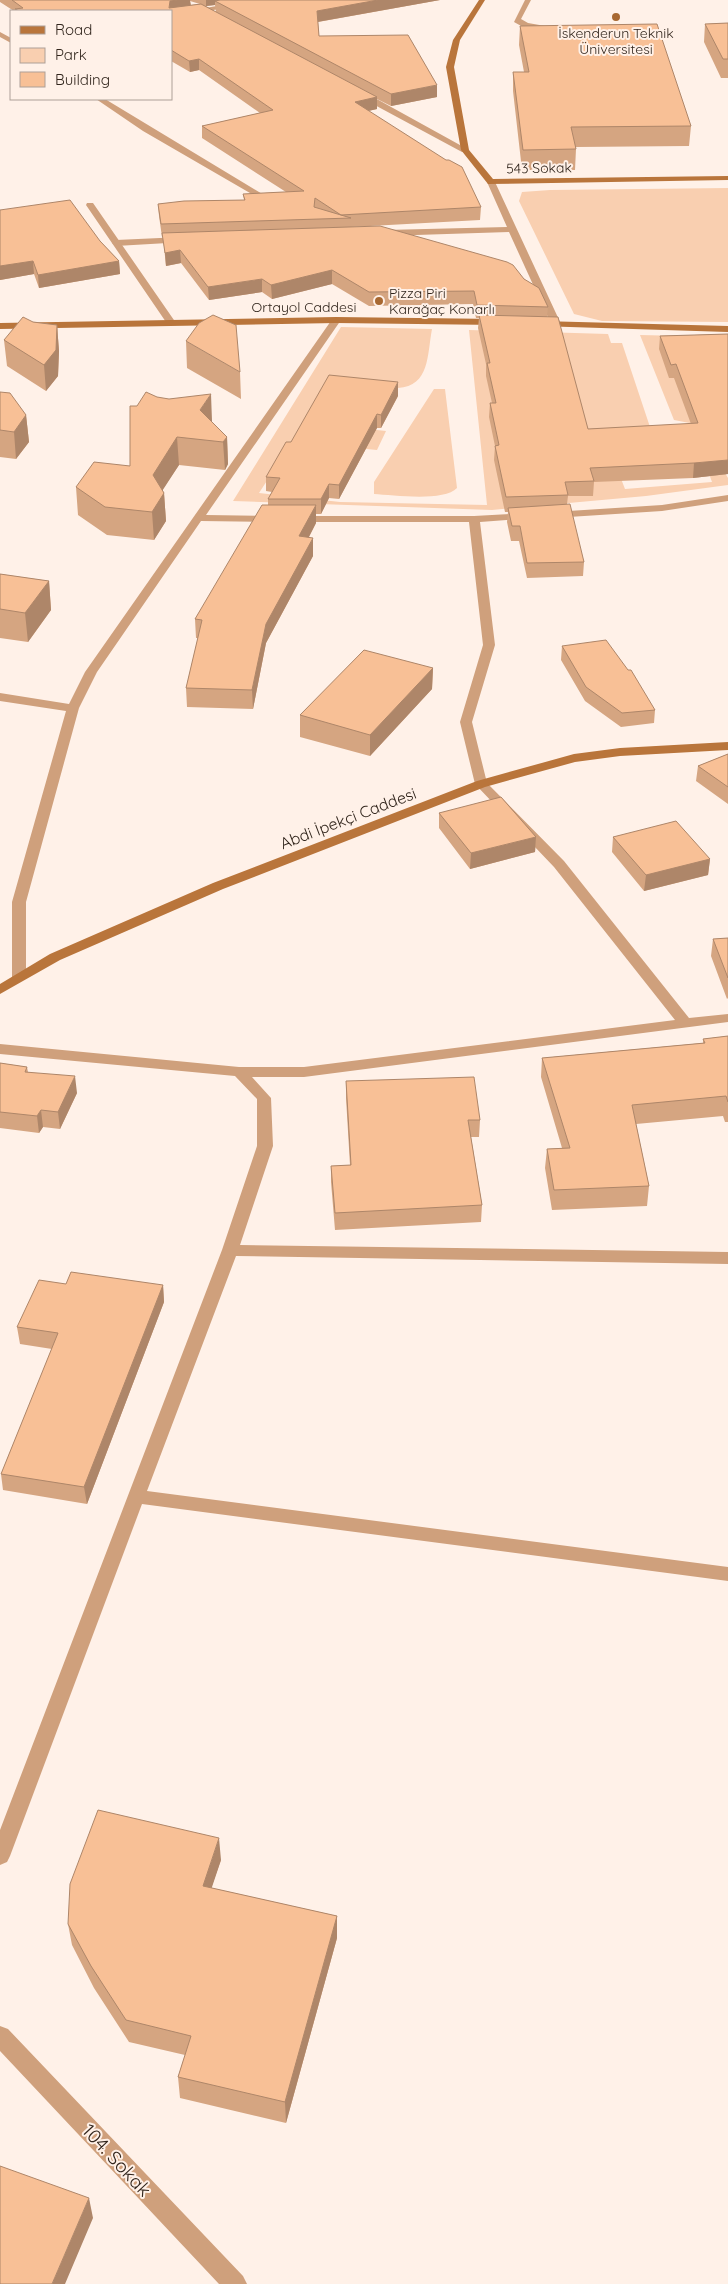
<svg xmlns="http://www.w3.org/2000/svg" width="728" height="2284" font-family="Quicksand,sans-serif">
	<rect width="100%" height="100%" fill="#fff1e8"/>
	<!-- green -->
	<path fill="#f9cfb0" d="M728 188V322L602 321 574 314 519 201 522 192 550 190Z
		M341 327 432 329C427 355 430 386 398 388L305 422 386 431 377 450 314 444 287 450 259 493 340 502 487 505 469 330 608 334 611 343H622L651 430 606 440 625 489 712 482 696 438 704 437 728 478V485L646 496 492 510 233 501Z
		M640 335 728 337 700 425 674 420Z
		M434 389H445L457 488C444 502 393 495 374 494V482Z"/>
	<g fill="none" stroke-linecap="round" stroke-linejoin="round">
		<!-- lane -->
		<path fill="#cfa07c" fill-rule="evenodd" d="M525 0H531L521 19 528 23 551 27V31L523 27 514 22Z
			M0 32 11 38V43L0 37Z
			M87 203H93L176 323 174 325H168L86 205Z"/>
		<!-- street -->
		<path fill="#cfa07c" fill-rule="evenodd" d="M251 0H266L171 18V14Z
			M358 92H364L469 150 462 152 358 96Z
			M96 99H105L264 195 257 197 143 131Z
			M488 180 495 182 561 324 559 326 551 324 509 232 385 236 381 233 385 230 507 227 487 182Z
			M182 237 186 240 185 242 116 246 112 243 116 240Z
			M333 318 341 320 206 515 274 516 279 519 274 522 201 521 97 672 79 708 26 902V977L19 981 14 980 12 977V902L66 711 0 701V693L69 704 85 672Z
			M728 495V501L662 511 553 518 548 515 553 512 662 505Z
			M528 513 533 516 532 518 480 522 495 645 472 722 487 783 564 861 689 1018 728 1014V1022L304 1077H252L271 1098 273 1146 240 1245 728 1252V1264L236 1256 147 1491 728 1567V1581L142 1504 10 1856 7 1862 0 1865V1830L222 1250 257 1146V1099L235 1076 0 1054V1044L239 1067H304L675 1020 554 867 475 784 460 722 483 645 469 522H297L292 519 297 516H474Z
			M0 2026 8 2029 243 2276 247 2284H219L0 2051Z"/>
		<!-- secondary -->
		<path fill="#b9753b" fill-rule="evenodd" d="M479 0H485L460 40 454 67 469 150 493 179 728 176V180L488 184 461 150 446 67 453 40Z
			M336 317 498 319 503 322 498 325 336 323 0 329V323Z
			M541 321 728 326V332L538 326V322Z
			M728 742V750L620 756 575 762 485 787 223 889 60 960 0 994V984L50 954 213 883 477 781 574 754 620 748Z"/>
	</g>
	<!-- wall -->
	<path fill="#d5a581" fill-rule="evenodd" d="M0 0H440L318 22 319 36 437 97 391 106 377 99V109L368 111 481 207 480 220 352 227 524 279 548 307 547 316 588 429 691 424 674 378H669L659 349 660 336 728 334V474L693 478 594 482 593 496H568L567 504 584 562 583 576 527 578 519 541H511L507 522 508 512H505L494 460 495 446 489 417 490 403H492L486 376V364L478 328 479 318H476L473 304 369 306 332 284 272 299 262 292 209 300 181 263 166 266 163 237H162L159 216 158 204 244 200 243 194 286 192 202 138V126L260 113 199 70 190 72 171 61V11H14L0 2ZM190 1 200 4 191 5ZM215 5 216 12 206 6Z
		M728 23V78H721L704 42 705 24Z
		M520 26 691 126 689 146 576 147V149L575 170H522L513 91V72H524L519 45Z
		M0 210 100 241 119 261 120 274 39 288 34 274 0 280Z
		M33 322 57 325 59 351 58 376 46 391 7 366 4 340Z
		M186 341 240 372 241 399 187 368Z
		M0 392 26 415 29 442 16 459 0 457Z
		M398 396 381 428H377L339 499 329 498 321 514H316V523L309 537 313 556 266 643 253 709 187 707 186 688 198 638H196L195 619 268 505V499L272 492 266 491V477L291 442Z
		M157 397 212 421V422L227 437 228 464 225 470 179 465 162 490 164 493 166 521 154 540 107 535 78 515 76 487 130 466 137 406Z
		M0 574 49 581 51 610 28 642 0 638Z
		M562 646 655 710 654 723 621 727 585 701 561 660Z
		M433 668 432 689 370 756 300 737V715Z
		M728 754V804L696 781 698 766Z
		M439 813 536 837 535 852 470 869 439 828Z
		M613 837 710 859 708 875 644 891 612 852Z
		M728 938V998L727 999 711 956 713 939Z
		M728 1036V1122H725L723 1116 636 1124 649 1186 647 1206 552 1210 545 1168 547 1149 562 1148 541 1077 542 1058 703 1043V1039Z
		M0 1063 27 1067 28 1072 77 1093 60 1129 43 1127 39 1133 0 1128Z
		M346 1081 480 1120 479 1137H471L482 1205 481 1222 335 1230 331 1182V1166L350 1165 346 1098Z
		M66 1284 163 1285 164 1302 87 1504 3 1490 1 1474 52 1349 20 1344 17 1327Z
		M221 1860 211 1888 337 1916V1938L286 2123 180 2098 178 2077 185 2055 129 2042 94 1988 72 1945 68 1924Z"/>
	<!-- shaded-wall -->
	<path fill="#ae8669" d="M178 0H190L191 9 169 11 170 1Z
		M206 0H252L215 1V5L206 6Z
		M378 0H440L317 22V11Z
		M199 59V70L190 72 189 61Z
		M437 85V97L391 106V94Z
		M377 97V109L355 114V102Z
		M180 250 181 263 166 266 165 253Z
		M33 261 34 274 0 280V266Z
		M119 261 120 274 39 288 38 275Z
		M332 270V284L272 299 271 285Z
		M262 279V292L209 300 208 287Z
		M57 325 59 351 58 376 46 391 44 365Z
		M398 382V396L381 428V415Z
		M211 394 212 421 201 437 200 410Z
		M377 414V428L339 499V485Z
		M26 415 29 442 16 459 14 432Z
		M177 437 179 465 155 502 153 475Z
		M227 437 228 464 225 470 223 442Z
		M728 460V474L693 478 694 463Z
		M329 484V498L321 514V499Z
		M164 493 166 521 154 540 152 512Z
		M316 505V523L300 554 299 536Z
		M313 538V556L266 643 253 709 252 690 266 624Z
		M49 581 51 610 28 642 25 613Z
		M433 668 432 689 370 756V735Z
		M536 837 535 852 470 869 471 853Z
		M710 859 708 875 644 891 646 875Z
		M75 1076 77 1093 60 1129 58 1112Z
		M41 1110 43 1127 39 1133 37 1116Z
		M163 1285 164 1302 87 1504 84 1487Z
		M219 1838 221 1860 205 1908 203 1886Z
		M337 1916V1938L286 2123 285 2102Z
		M89 2198 93 2218 65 2284H52Z"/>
	<!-- building -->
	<path fill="#f8c096" stroke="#ae8669" d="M12 0H178L170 1 169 8 201 4 377 97 355 102 446 160H449L462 167 481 207 341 215 315 198 314 207 351 218 161 224 158 204 184 201 245 200 243 194 304 191 202 126 273 110 199 59 189 61 171 50V11H19L15 9 23 8Z
		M220 0H378L317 11 319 36 408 35 437 85 391 94 215 1Z
		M728 23V59H723L705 24Z
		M657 24 691 126 571 127 576 149 523 150 513 72H529L520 26Z
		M70 200 100 241 119 261 38 275 33 261 0 266V210Z
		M380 226 507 262 513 265 524 279 539 288 548 307 477 305 474 291 369 292 332 270 271 285 262 279 208 287 180 250 165 253 162 233Z
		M213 315 236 325 240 372 186 341 199 323Z
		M479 315 558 317 588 429 698 423 676 364 671 365 660 336 728 334V460L694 463 590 468 594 481 565 482 568 495 506 497 495 446 499 445 490 403H496L487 363H490Z
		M23 317 33 322 57 325 56 350 44 365 4 340Z
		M329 375 398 382 381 415 377 414 339 485 329 484 321 499H268L280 478 266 477 286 442H291Z
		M0 392 10 393 26 415 14 432 0 430Z
		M146 392 157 397 169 399 211 394 200 410 227 437 223 442 177 437 153 475 164 493 152 512 105 507 76 487 94 462 130 466V406H137Z
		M570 504 584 562 527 563 520 526H512L508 508Z
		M262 505H316L299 536 313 538 266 624 252 690 186 688 202 620 195 619Z
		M0 574 49 581 25 613 0 609Z
		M606 640 628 670H631L655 710 622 713 586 687 562 646Z
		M364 650 433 668 370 735 300 715Z
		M728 754V787L698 766Z
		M501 797 536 837 471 853 439 813Z
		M676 821 710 859 646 875 613 837Z
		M728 938V978L713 939Z
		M728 1036V1102L726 1096 632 1105 649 1186 554 1190 547 1149 570 1148 542 1058 705 1043 703 1039Z
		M0 1063 27 1067 25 1072 75 1076 58 1112 41 1110 37 1116 0 1112Z
		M474 1077 480 1120H468L482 1205 335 1213 331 1166 351 1165 346 1081Z
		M71 1272 163 1285 84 1487 1 1474 58 1333 17 1327 39 1280 66 1284Z
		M98 1810 219 1838 203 1886 337 1916 285 2102 178 2077 191 2036 126 2020 91 1966 68 1924 70 1884Z
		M0 2166 89 2198 52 2284H0Z"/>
	<!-- markers -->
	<g fill="#a86831" stroke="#fff1e8" stroke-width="2">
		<circle cx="616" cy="17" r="5"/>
		<circle cx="379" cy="301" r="5"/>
	</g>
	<g text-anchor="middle" stroke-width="4" stroke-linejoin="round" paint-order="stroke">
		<!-- far-poi labels -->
		<g font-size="14" fill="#32261d" stroke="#fff1e8">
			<text x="616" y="38">İskenderun Teknik<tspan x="616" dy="16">Üniversitesi</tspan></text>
			<text x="389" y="298" text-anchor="start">Pizza Piri<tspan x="389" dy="16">Karağaç Konarlı</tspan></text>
		</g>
		<!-- far-street labels -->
		<g font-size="14" fill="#32261d" stroke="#fff1e8">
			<text transform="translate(539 168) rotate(-1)" y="5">543 Sokak</text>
			<text x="304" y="312">Ortayol Caddesi</text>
		</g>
		<!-- street labels -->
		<g font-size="16" fill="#32261d" stroke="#fff1e8">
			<text transform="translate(348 818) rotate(-21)" y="6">Abdi İpekçi Caddesi</text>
		</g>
		<!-- near-street labels -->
		<g font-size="19" fill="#32261d" stroke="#fff1e8">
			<text transform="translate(117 2160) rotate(47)" y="7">104. Sokak</text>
		</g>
	</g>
	<!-- legend -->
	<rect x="10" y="10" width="162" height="90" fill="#fff1e8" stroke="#ada097"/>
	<rect x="20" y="26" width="25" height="8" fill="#b9753b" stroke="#ada097"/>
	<text x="55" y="35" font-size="15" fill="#32261d">Road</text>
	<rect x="20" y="48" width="25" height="15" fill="#f9cfb0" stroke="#ada097"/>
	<text x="55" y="60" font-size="15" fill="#32261d">Park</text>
	<rect x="20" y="72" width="25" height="15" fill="#f8c096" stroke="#ada097"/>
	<text x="55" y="85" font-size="15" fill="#32261d">Building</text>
</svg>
